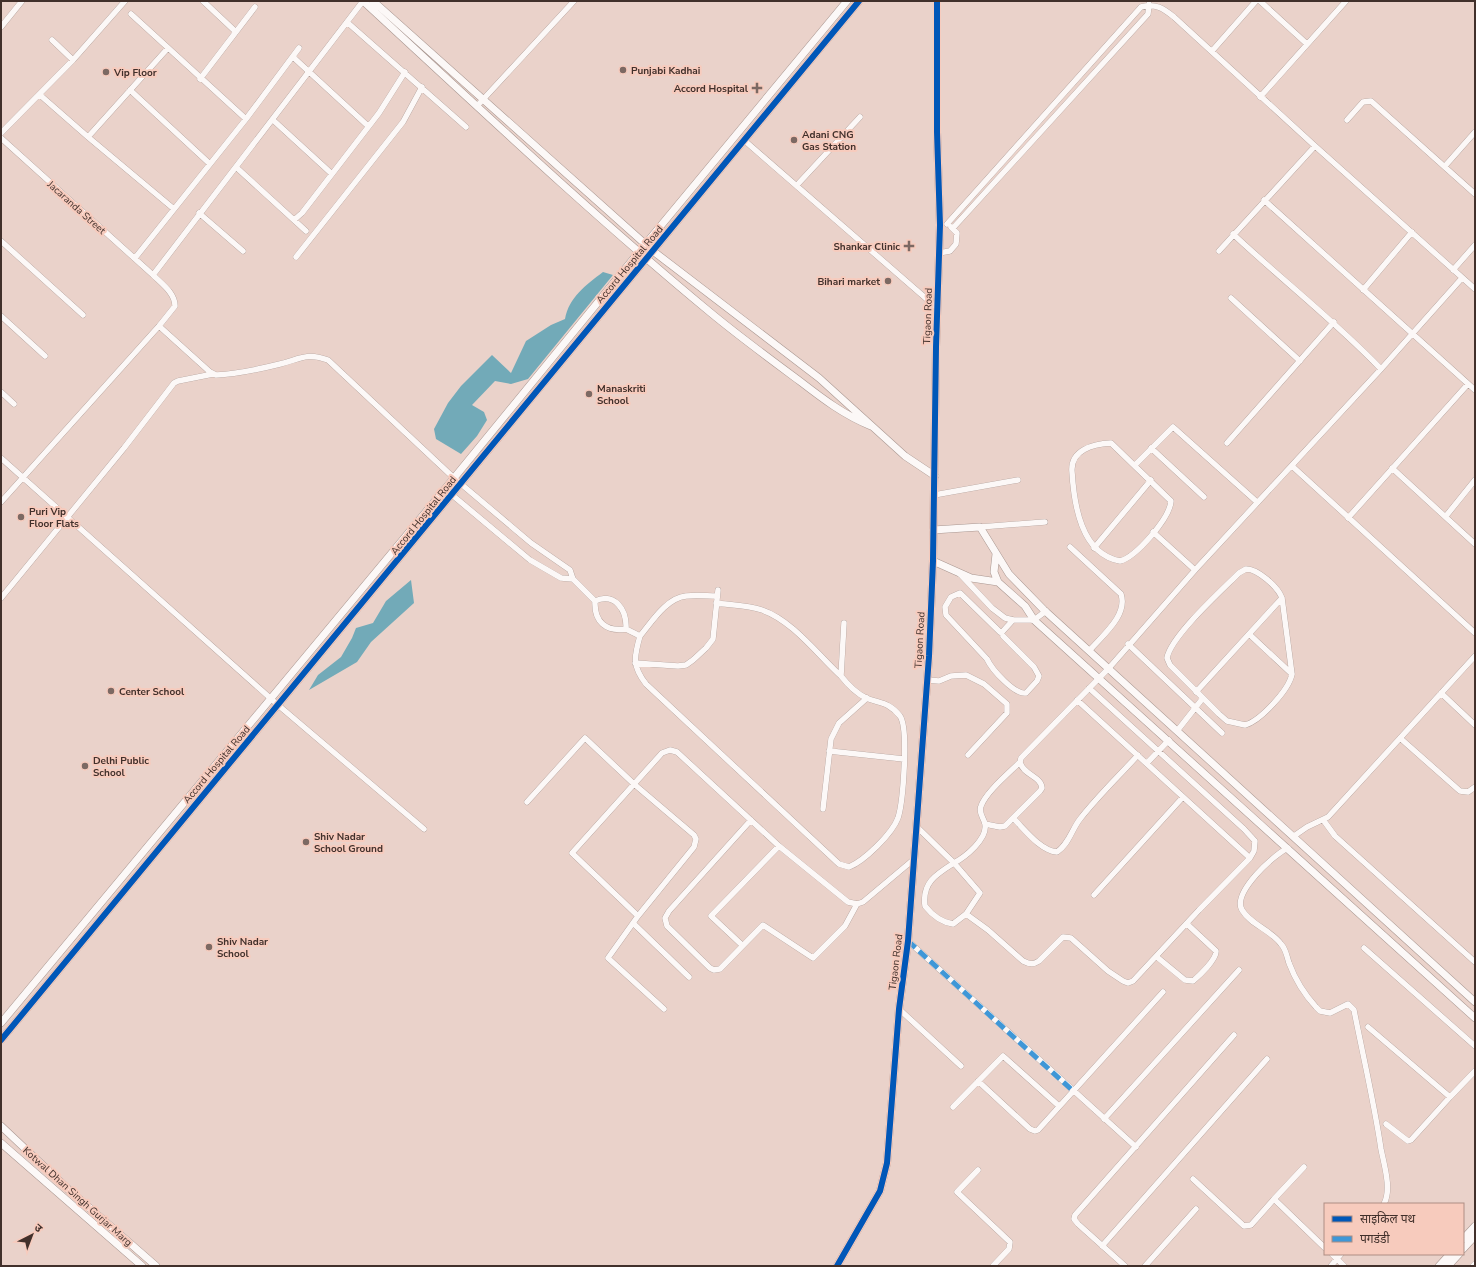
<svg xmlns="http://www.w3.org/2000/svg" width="1476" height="1267" font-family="'Nunito Sans','Noto Sans Devanagari',sans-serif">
	<rect width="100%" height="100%" fill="#ead2ca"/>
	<!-- water -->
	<path fill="#72aab8" d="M603 272 613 275 528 379 511 384 495 381 472 405 484 412 487 420 477 436 461 454 436 439 434 429 448 403 461 386 492 355 511 373 526 341 551 325 565 319C569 297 586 285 603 272Z
		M411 580 414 603 371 642 357 662 309 690 318 675 341 657 352 638 356 628 373 623 386 601Z"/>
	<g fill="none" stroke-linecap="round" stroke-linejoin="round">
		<!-- minor casing -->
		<g stroke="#a99791" stroke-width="6">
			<path id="minor" d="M203 1 236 32
				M1260 1 1307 44
				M131 14 246 119
				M348 23 466 127
				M1 27 22 1
				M52 40 73 60
				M1212 51 1256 1
				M293 57 368 126
				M200 79 255 7
				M130 90 210 164
				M40 95 88 137 174 209
				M1260 97 1346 1
				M477 106 574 1
				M273 120 332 174
				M1347 120 1363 102 1371 101 1475 194
				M1 133 73 60 125 1
				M88 137 168 48
				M1 138 153 275C162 284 175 293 175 306L159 326 1 502
				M745 141 937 308
				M1445 166 1475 132
				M237 168 306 231
				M797 185 860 117
				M1264 200 1475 390
				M199 213 243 251
				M294 220 302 213 379 113 405 72
				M947 224 1141 7C1155 3 1163 8 1174 17L1315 146 1475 289
				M953 228 1148 14 1149 4
				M1233 234C1282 280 1335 321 1381 369
				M1 241 83 315
				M1219 251 1315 146
				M939 253 950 251 956 244 957 233 951 227
				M296 257 403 122 422 87
				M135 258 246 119 299 48
				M1453 270 1475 245
				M153 275 363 1
				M1363 290 1412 232
				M1231 298 1300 361
				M1 316 45 356
				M159 326 210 372 216 375C237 374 260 369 280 364 300 359 307 352 328 360L454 478 531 543 570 570 573 579 561 578 530 560 445 489
				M1 392 14 404
				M1111 443 1171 501C1170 518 1136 557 1120 561 1081 554 1074 504 1072 472 1070 450 1093 444 1111 443Z
				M1227 443 1334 322
				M1151 448 1204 497
				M1 458 278 705 424 829
				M1135 465 1173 427 1257 502
				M1292 466 1475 633
				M1392 468 1475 544
				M934 495 1018 480
				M1446 516 1475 480
				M1348 518 1468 384
				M980 527 1045 522
				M1153 532 1195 570
				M1070 547 1121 594C1128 615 1103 635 1090 650
				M1094 548 1151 480
				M1246 569C1258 569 1278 587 1282 598L1292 674C1289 690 1260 721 1245 725L1227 721 1219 714 1170 665 1167 658C1171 636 1222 590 1239 573Z
				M960 574 992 608 1005 618 1013 620H1034L1046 611
				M573 579 595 601C594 622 606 632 626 629 627 610 615 592 595 601
				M1 598 124 448 174 383 178 381 213 374
				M716 603C731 605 748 605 762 610 792 620 818 655 841 676
				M626 629 640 636C634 657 632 666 646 684L839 864 849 867C864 861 892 834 898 818 903 802 909 729 900 716 889 702 881 704 866 698 856 693 848 685 841 676L844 623
				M1003 631 1013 620
				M1000 632 960 593 951 597 945 607 946 615 987 659C992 670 1015 695 1026 693L1037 681 1039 676 1034 667 1003 636
				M1249 634 1292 674
				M640 636C651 623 666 598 686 596 696 595 707 596 717 596
				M1128 644 1222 733
				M635 663 678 666 686 665 693 660 706 648 713 639 718 590
				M927 680 939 681 951 676 966 675 984 684 1007 704V713L968 755
				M1196 692 1282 598
				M1441 693 1475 725
				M1077 700 1250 858
				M1177 731 1203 698
				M1400 738 1460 791 1468 792 1475 787
				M829 751 904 759
				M1147 763 1169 740
				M527 802 585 738 634 784 694 835 696 839 694 847 638 916 608 958 664 1009
				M823 809 831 739 839 723 867 698
				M1014 819C1025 830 1041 851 1057 852 1069 844 1072 829 1080 819 1098 796 1119 776 1138 755
				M751 820 669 911 665 918 667 926 710 968 714 970 720 969 763 925 813 958 845 926 857 904
				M1324 821 1335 836 1475 962
				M985 824 1000 827 1005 826 1040 791 1042 788C1041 776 1023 775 1020 762L1021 758 1109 668 1195 570 1381 369 1462 278
				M917 827 954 863C935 875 922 883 925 906 932 915 941 922 953 924L966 914 988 930 1023 961C1029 964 1033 965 1039 961L1063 937 1071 938 1108 971 1123 981 1128 983 1133 981 1199 910 1250 858 1254 851 1255 841 1244 829 1089 688
				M1294 836 1307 827 1328 817 1475 656
				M1288 848C1273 855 1232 893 1242 910 1251 925 1271 930 1281 944 1286 949 1287 957 1289 963 1295 979 1305 995 1316 1007L1320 1011 1330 1013 1348 1004 1354 1010C1363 1056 1374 1102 1381 1149 1384 1165 1392 1189 1384 1204
				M1094 895 1183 797
				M966 914 980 893 954 863C965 857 988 839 985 824 984 818 978 813 981 806 986 792 1009 773 1020 762
				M638 916 572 853 662 753 670 750 677 752 779 846 848 902 857 904 863 902 913 860
				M633 923 689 977
				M908 941 1136 1147
				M742 945 711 916 779 846
				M1364 948 1475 1046
				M1157 957 1185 980 1193 981C1199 976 1217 959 1216 951L1187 924
				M899 1009 961 1066
				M1368 1027 1450 1097 1475 1071
				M978 1081 1030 1129 1035 1131 1038 1130 1163 992
				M953 1107 1003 1056 1059 1106
				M1104 1119 1239 970
				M1386 1124 1408 1141 1411 1140 1450 1097
				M978 1170 957 1192 1010 1242 1009 1249 993 1266
				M1193 1179 1244 1226 1251 1225 1274 1199 1325 1248
				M1274 1199 1304 1167
				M1102 1246 1267 1059
				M1332 1254 1344 1266
				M1125 1266 1078 1224 1074 1219 1075 1215 1234 1035
				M1145 1266 1196 1209
				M1331 1266 1341 1254
				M1473 1266 1475 1264"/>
		</g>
		<!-- tertiary casing -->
		<g stroke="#a99791" stroke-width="8">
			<path id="tertiary" d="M363 1C477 106 591 214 711 313 740 337 770 359 801 382 823 399 844 415 871 426
				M373 1 653 251 819 378 905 456 935 476
				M933 530 980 527 1009 574 1044 610 1475 1002
				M996 554 994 572 998 582 1025 606 1034 620 1475 1018
				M933 561 971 578 998 582
				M1 1023 445 489 639 252 847 1
				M1 1040 859 1
				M1 1126 69 1190 156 1266
				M1 1143 142 1266
				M1463 1239 1475 1226
				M1463 1249 1475 1236
				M837 1266 880 1191 887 1163 899 1009 908 941 929 656 933 561 936 347 940 225 937 132V1
				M1439 1266 1450 1254
				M1448 1266 1459 1254"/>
		</g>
		<!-- minor -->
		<use href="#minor" stroke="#fcf8f7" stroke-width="5.5"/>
		<!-- tertiary -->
		<use href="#tertiary" stroke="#fcf8f7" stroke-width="7"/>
		<!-- quiet -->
		<path stroke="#3f97d7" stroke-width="5" stroke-dasharray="10 5" stroke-linecap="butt" d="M908 941 1072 1090"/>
		<!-- cycleway casing -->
		<g stroke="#f7cbbd" stroke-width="8">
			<path id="cycleway" d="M1 1040 859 1
				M837 1266 880 1191 887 1163 899 1009 908 941 929 656 933 561 936 347 940 225 937 132V1"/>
		</g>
		<!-- cycleway -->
		<use href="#cycleway" stroke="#0057b8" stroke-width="6"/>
	</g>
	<!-- markers -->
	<g fill="#7c6963" stroke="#f7cbbd" stroke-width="1.5">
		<circle cx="623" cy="70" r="4"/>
		<circle cx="106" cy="72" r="4"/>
		<path d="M755 82h4v4h4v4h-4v4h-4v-4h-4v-4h4z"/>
		<circle cx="794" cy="140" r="4"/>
		<path d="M907 240h4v4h4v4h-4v4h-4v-4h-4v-4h4z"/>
		<circle cx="888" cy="281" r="4"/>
		<circle cx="589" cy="394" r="4"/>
		<circle cx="21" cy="517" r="4"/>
		<circle cx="111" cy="691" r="4"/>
		<circle cx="85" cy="766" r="4"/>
		<circle cx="306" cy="842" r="4"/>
		<circle cx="209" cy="947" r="4"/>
	</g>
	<g text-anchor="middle" stroke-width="4" stroke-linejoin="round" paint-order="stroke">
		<!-- poi labels -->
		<g font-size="10" font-weight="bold" fill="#41302b" stroke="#f7cbbd" text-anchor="start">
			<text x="631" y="74">Punjabi Kadhai</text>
			<text x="114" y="76">Vip Floor</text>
			<text x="748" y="92" text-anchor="end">Accord Hospital</text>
			<text x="802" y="138">Adani CNG<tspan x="802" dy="12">Gas Station</tspan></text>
			<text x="900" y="250" text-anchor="end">Shankar Clinic</text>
			<text x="880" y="285" text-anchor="end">Bihari market</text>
			<text x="597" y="392">Manaskriti<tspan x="597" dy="12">School</tspan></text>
			<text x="29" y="515">Puri Vip<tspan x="29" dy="12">Floor Flats</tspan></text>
			<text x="119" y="695">Center School</text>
			<text x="93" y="764">Delhi Public<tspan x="93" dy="12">School</tspan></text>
			<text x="314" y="840">Shiv Nadar<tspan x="314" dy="12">School Ground</tspan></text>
			<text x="217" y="945">Shiv Nadar<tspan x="217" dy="12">School</tspan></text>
		</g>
		<!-- street labels -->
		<g font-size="10" fill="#41302b" stroke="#f7cbbd">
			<text transform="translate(77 207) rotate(42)" y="4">Jacaranda Street</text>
			<text transform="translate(629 264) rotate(-50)" y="4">Accord Hospital Road</text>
			<text transform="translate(927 316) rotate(-88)" y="4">Tigaon Road</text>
			<text transform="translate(423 515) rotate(-51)" y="4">Accord Hospital Road</text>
			<text transform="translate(919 640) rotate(-87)" y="4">Tigaon Road</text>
			<text transform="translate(216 764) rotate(-50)" y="4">Accord Hospital Road</text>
			<text transform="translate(895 962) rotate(-83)" y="4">Tigaon Road</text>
			<text transform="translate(78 1196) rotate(42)" y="4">Kotwal Dhan Singh Gurjar Marg</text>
		</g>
	</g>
	<!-- border -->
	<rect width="1476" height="1267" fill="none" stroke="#41302b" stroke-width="4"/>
	<!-- legend -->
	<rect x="1324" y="1203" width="140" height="52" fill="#f7cbbd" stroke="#ae8d83"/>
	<rect x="1332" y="1216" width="20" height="6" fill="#0057b8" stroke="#ae8d83"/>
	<text x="1360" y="1223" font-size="12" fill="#41302b">साइकिल पथ</text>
	<rect x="1332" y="1236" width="20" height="6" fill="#3f97d7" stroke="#ae8d83"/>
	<text x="1360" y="1243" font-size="12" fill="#41302b">पगडंडी</text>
	<!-- north arrow -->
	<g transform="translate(32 1235) rotate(42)" stroke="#f7cbbd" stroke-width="3" paint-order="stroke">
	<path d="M0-3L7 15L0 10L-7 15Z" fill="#41302b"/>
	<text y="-6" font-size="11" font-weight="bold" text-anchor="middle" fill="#41302b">उ</text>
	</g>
</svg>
